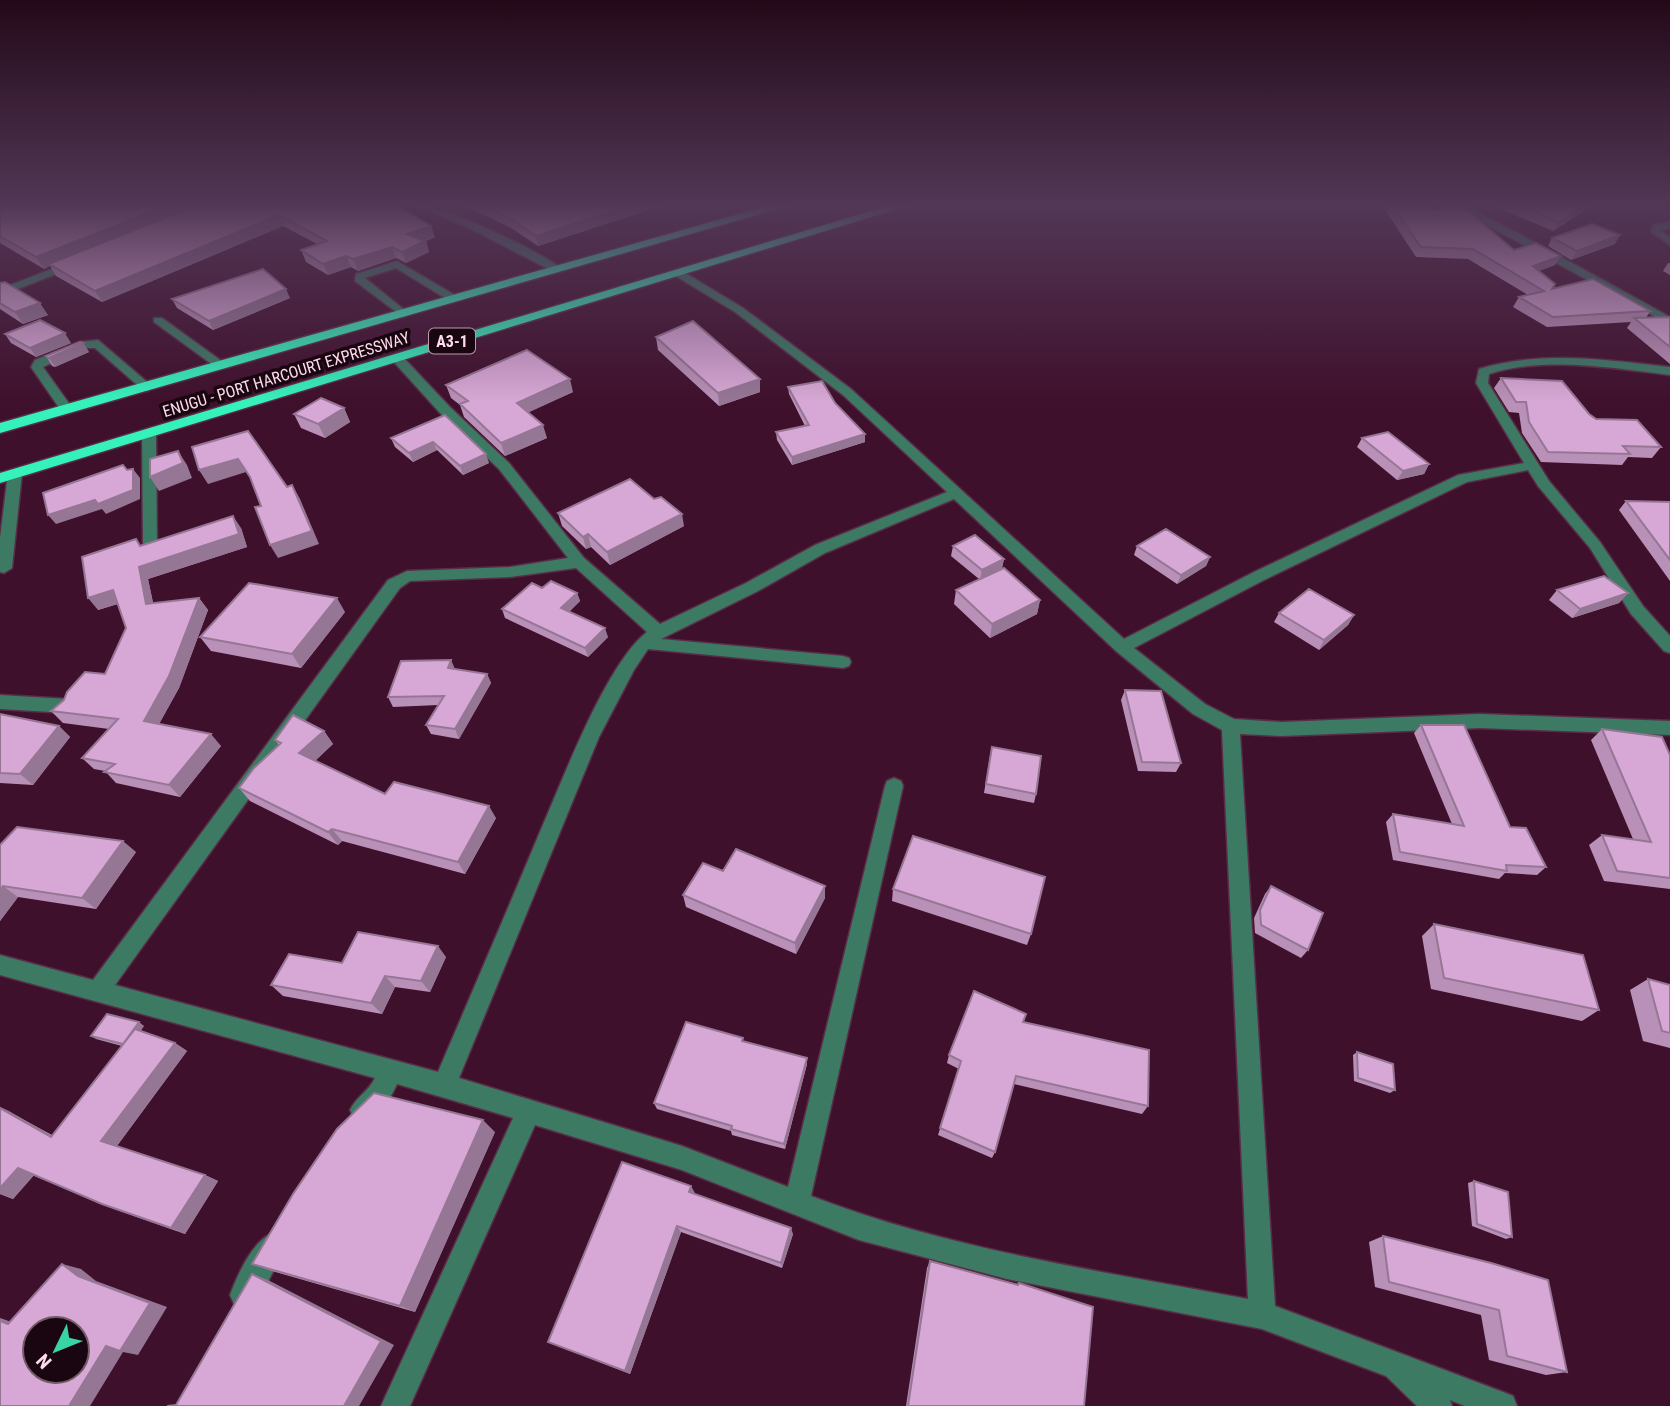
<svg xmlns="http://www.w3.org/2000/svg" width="1670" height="1406" font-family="'Roboto Condensed',sans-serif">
	<rect width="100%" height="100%" fill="#3f102c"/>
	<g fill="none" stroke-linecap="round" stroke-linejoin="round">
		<!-- minor casing -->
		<g stroke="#5a2d47" stroke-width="3">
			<path id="minor" d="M416 205C443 205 543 252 563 270L554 272 473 230Z
				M1450 205H1463L1516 232 1670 317V325Z
				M1670 222V228L1661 231 1670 237V245L1651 232 1653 225Z
				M75 260 79 261V265L0 296V289Z
				M397 261 458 297 460 299 450 301 396 268 365 278 407 312 409 314 403 317 355 281 356 274Z
				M674 271H682L743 308 851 389 1124 639 1254 572 1458 475 1524 463 1476 383 1479 369C1540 350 1607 360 1670 367V375C1612 368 1546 356 1489 374L1488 383 1549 481 1600 542 1643 606 1670 636V653L1664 651 1631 614 1590 548 1538 486 1528 470 1467 482 1264 580 1134 648 1205 704 1234 719 1282 722 1480 714 1670 721V735L1480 728 1282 736 1240 734 1275 1306 1503 1392 1513 1396 1517 1406H1465L1450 1400 1452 1406H1417L1386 1376 1262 1329 1007 1279 859 1240 682 1170 535 1125 410 1406H381L513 1118 397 1084C390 1100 379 1115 362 1122L354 1118 350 1110C356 1097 369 1091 375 1078L0 975V955L93 980 388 580 407 571 510 567 568 558 499 469 440 413 393 361V355H401L450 407 509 463 584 558 660 624 746 583 815 545 947 492 843 395 735 312 674 275ZM954 499 1116 651 1193 714 1222 730 1248 1299C1101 1271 951 1250 811 1196L903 786 901 781 894 778 887 781 885 786 788 1187 682 1146 459 1078 599 737 634 670 648 649 843 668 849 666 851 662 849 658 843 656 661 639 758 591 825 553ZM576 568 647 632C606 664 564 777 542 827 508 909 473 990 438 1072L115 985 400 588 410 581 510 577Z
				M154 318H162L227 365 217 368 154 322Z
				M98 340 153 387 147 391 143 390 95 348H85L43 367 73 409 67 413 62 412 31 367 35 360 79 342Z
				M149 430 156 434 157 544 150 549 143 544 142 434Z
				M15 469 22 473 12 568 4 573 0 572V538L8 473Z
				M0 695 68 699 74 701 77 706 74 711 68 713 0 709Z
				M271 1234 280 1238 284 1247C276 1266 262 1301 243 1308L234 1304 230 1295C237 1276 252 1242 271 1234Z"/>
		</g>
		<!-- highway casing -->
		<g stroke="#5a2d47" stroke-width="3">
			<path id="highway" d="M771 205H791L0 433V423Z
				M891 205H910L0 483V473Z"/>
		</g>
		<!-- minor -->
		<use href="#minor" fill="#3c7a64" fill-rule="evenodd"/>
		<!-- highway -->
		<use href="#highway" fill="#35f2bb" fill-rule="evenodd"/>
	</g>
	<!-- wall -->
	<path fill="#b990b7" d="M0 205H395L435 237 426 241 429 252 406 263 396 258 358 271 351 267 328 275 306 262 301 250 317 244 283 226 102 302 56 276 50 266 44 269 0 243Z
		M461 205H664L538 246 511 228 470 208Z
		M1382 205H1418L1514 250 1555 265 1539 271 1552 289 1650 311 1646 318 1670 317V364L1627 328 1631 322 1547 327 1513 307 1519 297 1528 295 1468 259 1416 257Z
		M1500 205H1594L1553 231 1498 208Z
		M1552 238 1615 244 1571 260 1548 246Z
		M1668 263H1670V275L1663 271Z
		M0 283 48 315 23 324 0 309Z
		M290 298 213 330 177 308 172 299Z
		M5 334 71 343 36 357 11 343Z
		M656 337 760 392 719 406 658 350Z
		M83 343 89 352 55 367 52 366 46 356Z
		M1501 378 1589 414 1596 419 1661 447 1652 458 1628 457 1622 465 1541 462 1522 433 1519 413 1509 412 1494 388Z
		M446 385 573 392 528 412 547 438 505 456 464 417 460 405 451 398Z
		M788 387 835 403 865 434V442L792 465 777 440 776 432 805 426 789 394Z
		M344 408 350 422 325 438 301 428 294 414Z
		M445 415 489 463 463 475 437 450 413 462 395 447 391 438Z
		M1362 438 1429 464 1424 474 1397 480 1357 447Z
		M1626 501 1670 502V581L1619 510Z
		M558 513 684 526 610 565 591 547 586 549 562 526Z
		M241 528 247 547 148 579 153 603 199 598 208 610 179 688 159 724 221 746 180 797 116 783 105 771 94 769 82 758 109 729 63 723 51 711 105 674 126 628 118 604 98 610 136 539 141 546Z
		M953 546 1004 559 1002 568 1040 600 1037 614 990 638 954 604 956 590 979 579 951 556Z
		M1137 546 1210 557 1206 566 1177 584 1134 555Z
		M542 588 577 593 580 601 569 612 608 637 588 657 505 618 502 609Z
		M1557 590 1628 593 1619 603 1572 618 1549 600Z
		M345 612 301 668 211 651 200 637Z
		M1279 613 1354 615 1348 625 1319 650 1274 622Z
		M451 660 454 669 487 674 491 683 459 739 431 734 426 725 438 705 393 707 388 697Z
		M1125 690 1181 763 1176 772 1138 771 1121 700Z
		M0 714 59 726 70 737 33 785 0 783Z
		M1421 725 1546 867 1537 875 1505 873 1499 879 1393 860 1386 822 1393 814 1452 824 1414 733Z
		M1602 729 1670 755V889L1604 881 1589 845 1602 835 1633 839 1591 740Z
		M324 731 333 744 315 761 385 794 496 818 465 874 342 841 338 845 250 801 239 788 279 745 275 740Z
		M990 756 1036 794 1034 803 984 793Z
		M0 845 136 852 96 909 18 897 0 921Z
		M723 871 825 886V898L796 954 686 907 683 895Z
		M1271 886 1308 950 1301 958 1255 933 1254 918 1265 894Z
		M893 889 1031 934 1027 945 892 901Z
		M1434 924 1599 1010 1582 1021 1431 989 1422 936Z
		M446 957 430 992 395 987 382 1014 283 996 271 985 342 963Z
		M1648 979 1670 985V1048L1643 1041 1630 990Z
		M1023 1022 1148 1106 1142 1114 1014 1084 995 1152 992 1158 938 1135 959 1069 947 1063 949 1055Z
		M144 1026 140 1031 175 1043 187 1051 117 1146 205 1175 218 1181 185 1234 117 1210 34 1175 13 1199 0 1194V1107L52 1135 122 1046 96 1039 91 1036Z
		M744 1042 807 1058V1064L785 1149 732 1135 731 1131 657 1109 654 1103Z
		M1357 1052 1395 1090 1390 1093 1354 1081 1353 1055Z
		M495 1132 415 1312 272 1271 252 1264Z
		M1474 1181 1512 1237 1506 1239 1472 1226 1468 1183Z
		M691 1186 694 1194 793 1234 782 1268 681 1232 630 1374 548 1342Z
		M1383 1236 1491 1263 1567 1372 1546 1375 1489 1360 1481 1315 1375 1287 1369 1242Z
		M930 1261 1017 1284 1019 1283 1084 1406H906L927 1268Z"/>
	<!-- shaded-wall -->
	<path fill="#967695" d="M168 205H201L49 264 50 266 44 269 36 257Z
		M633 205H664L538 246 536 236Z
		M1585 205H1594L1553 231 1558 222Z
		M279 215 283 226 102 302 95 291Z
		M431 226 435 237 426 241 429 252 406 263 402 252 407 234Z
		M1620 235 1615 244 1571 260 1577 251Z
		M392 247 396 258 358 271 353 259Z
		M346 256 351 267 328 275 323 264Z
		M1561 256 1555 265 1527 275 1533 266Z
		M286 289 290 298 213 330 209 321Z
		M40 303 48 315 23 324 15 312Z
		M65 333 71 343 36 357 30 348Z
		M83 343 89 352 55 367 49 358Z
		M570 379 573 392 521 416 517 403Z
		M760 379V392L719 406 718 393Z
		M344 408 350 422 325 438 318 424Z
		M543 425 547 438 505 456 501 443Z
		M865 434V442L792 465V457Z
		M433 442 437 450 413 462 409 453Z
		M178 451 187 465 192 478 159 491 150 477Z
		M486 454 489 463 463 475 460 466Z
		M238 459 246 472 208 484 199 470Z
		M1429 464 1424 474 1397 480 1403 471Z
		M133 469 140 478V499L106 514 98 504Z
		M292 485 300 499 319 544 278 558 270 545Z
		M95 500 102 509 56 524 48 515Z
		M682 514 684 526 610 565 607 552Z
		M233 516 241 528 247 547 148 579 156 616 146 604 139 567Z
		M588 534 591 547 586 549 583 537Z
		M1210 557 1206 566 1177 584 1181 575Z
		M1004 559 1002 568 980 580 982 570Z
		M113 590 123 602 98 610 88 598Z
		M577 593 580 601 563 617 561 608Z
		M1628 593 1619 603 1572 618 1580 609Z
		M199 598 208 610 179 688 154 733 144 721Z
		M337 598 345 612 301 668 292 654Z
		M1040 600 1037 614 990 638 992 624Z
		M1354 615 1348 625 1319 650 1324 640Z
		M605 628 608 637 588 657 585 648Z
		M451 660 455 669 448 668Z
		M487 674 491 683 459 739 455 729Z
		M59 726 70 737 33 785 20 774Z
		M324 731 333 744 309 766 299 753Z
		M211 734 221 746 180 797 169 785Z
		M489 806 496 818 465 874 458 862Z
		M332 829 342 841 338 845 328 832Z
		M123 841 136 852 96 909 82 898Z
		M3 886 18 897 0 921V890Z
		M825 886V898L796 954 795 943Z
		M438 946 446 957 430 992 421 981Z
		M385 976 395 987 382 1014 371 1003Z
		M139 1022 144 1026 129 1048 123 1044Z
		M175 1043 187 1051 116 1147 101 1141Z
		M807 1058V1064L785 1149 784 1144Z
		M0 1107 9 1111 66 1144 51 1137Z
		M483 1120 495 1132 415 1312 400 1306Z
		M18 1168 35 1174 13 1199 0 1194V1188Z
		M205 1175 218 1181 185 1234 171 1228Z
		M691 1186 695 1193 692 1199 689 1192Z
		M677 1226 681 1232 630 1374 625 1371Z
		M791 1228 793 1234 782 1268 781 1263Z
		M62 1264 81 1269 96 1281 167 1307 138 1355 123 1352 90 1406H69L78 1276Z
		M252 1274 268 1280 394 1345 359 1406H344Z
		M0 1318 29 1328 8 1324 0 1321Z"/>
	<!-- building -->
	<path fill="#d7a8d5" stroke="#967695" stroke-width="2" fill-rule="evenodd" d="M0 205H168L36 257 0 236Z
		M197 205H395L431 226 407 234 425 241 402 252 392 247 353 259 346 256 323 264 301 250 327 241 279 215 95 291 49 264Z
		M482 205H633L536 236 509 218Z
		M1392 205H1418L1432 210 1461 205 1514 250 1536 243 1561 256 1533 266 1555 284 1552 289 1593 279 1650 311 1553 317 1519 297 1544 291 1473 249 1421 247Z
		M1519 205H1585L1558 222Z
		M1592 224 1620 235 1577 251 1552 238Z
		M263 269 286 289 209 321 172 299Z
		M5 282 40 303 15 312 0 303V283Z
		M1670 317V347L1634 318Z
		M40 320 65 333 30 348 5 334Z
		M693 321 760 379 718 393 656 337Z
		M80 342 83 343 49 358 46 356Z
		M527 350 570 379 517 403 543 425 501 443 460 404 468 401 446 385Z
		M1501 378 1562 381 1589 414 1596 419 1637 420 1661 447 1623 446 1630 454 1548 452 1529 422 1526 402H1516Z
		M822 381 835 403 865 434 792 457 776 432 809 425 788 387Z
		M321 398 344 408 318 424 294 414Z
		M445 415 486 454 460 466 433 442 409 453 391 438Z
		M248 431 287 487 292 485 312 531 270 545 255 507 261 506 250 477 238 459 199 470 192 447Z
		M1388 432 1429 464 1403 471 1362 438Z
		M178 451 183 463 150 477V459Z
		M123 465 127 470 133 469V490L98 504 95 500 48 515 43 493Z
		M630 479 654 499 661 497 682 514 607 552 588 534 583 537 558 513Z
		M1626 501 1670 502V560Z
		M233 516 239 534 139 567 146 604 199 598 169 676 144 721 211 734 169 785 104 772 115 764 82 758 118 719 51 711 64 700 67 692 85 672 105 674 126 628 113 590 88 598 82 557 136 539 140 546Z
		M1166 529 1210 557 1181 575 1137 546Z
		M975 535 1004 559 982 570 953 546Z
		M1004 568 1040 600 992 624 956 590Z
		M1604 576 1628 593 1580 609 1557 590Z
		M551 581 577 593 561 608 605 628 585 648 502 609 532 583 542 588Z
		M249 583 337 598 292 654 200 637Z
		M1309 589 1354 615 1324 640 1279 613Z
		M451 660 448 668 487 674 455 729 426 725 444 696 388 697 401 661Z
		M1125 690 1161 691 1181 763 1142 762Z
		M0 714 59 726 20 774 0 773Z
		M293 715 324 731 299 753 385 794 394 782 489 806 458 862 332 829 328 832 239 788 254 768 281 743 275 740Z
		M1421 725H1464L1510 827 1526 828 1546 867 1506 865 1507 871 1400 852 1393 814 1464 826Z
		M1602 729 1662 737 1670 755V878L1617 871 1602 835 1651 842Z
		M992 747 1041 756 1036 794 986 784Z
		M17 827 123 841 82 898 3 886 0 890V845Z
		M913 836 1045 877 1031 934 893 889Z
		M736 849 825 886 795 943 683 895 703 863 723 871Z
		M1271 886 1323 913 1308 950 1261 925 1260 910Z
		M1434 924 1583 955 1599 1010 1444 978Z
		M358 932 438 946 421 981 385 976 371 1003 271 985 289 954 342 963Z
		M1648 979 1670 985V1033L1662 1031Z
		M974 991 1026 1014 1023 1022 1149 1050 1148 1106 1016 1076 995 1152 940 1128 961 1061 949 1055Z
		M107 1014 139 1022 123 1044 91 1036Z
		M686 1022 743 1038 742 1041 807 1058 784 1144 731 1129 732 1126 654 1103Z
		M135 1029 175 1043 101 1141 205 1175 171 1228 102 1204 18 1168 0 1188V1108L51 1137Z
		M1357 1052 1393 1064 1395 1090 1358 1078Z
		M374 1093 483 1120 400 1306 252 1264 293 1194 337 1129Z
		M622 1162 691 1186 689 1192 791 1228 781 1263 677 1226 625 1371 548 1342Z
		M1474 1181 1508 1192 1512 1237 1477 1224Z
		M1383 1236 1491 1263 1548 1280 1567 1372 1507 1356 1499 1310 1389 1282Z
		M930 1261 1018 1285 1019 1283 1093 1307 1084 1406H908Z
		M62 1264 78 1276 150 1303 120 1351 106 1346 69 1406H0V1321L8 1324ZM35 1329H77V1371H35Z
		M252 1274 381 1341 344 1406H167L176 1405Z"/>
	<!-- sky -->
	<linearGradient id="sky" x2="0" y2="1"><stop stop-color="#230918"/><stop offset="0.51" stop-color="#523756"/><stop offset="1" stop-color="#523756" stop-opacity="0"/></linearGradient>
	<rect width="1670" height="402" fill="url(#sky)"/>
	<g text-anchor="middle" stroke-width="7" stroke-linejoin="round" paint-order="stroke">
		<!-- shield labels -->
		<rect fill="#1a0611" stroke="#b99caa" stroke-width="2" x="429" y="328.5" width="46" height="25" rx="5"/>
		<g font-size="16" font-weight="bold" fill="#fdddec">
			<text x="452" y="347">A3-1</text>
		</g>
		<!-- far-street labels -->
		<g font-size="16" fill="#fdddec" stroke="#1a0611">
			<text transform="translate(286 374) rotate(-17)" y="6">ENUGU - PORT HARCOURT EXPRESSWAY</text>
		</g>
	</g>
	<!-- north arrow -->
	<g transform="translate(56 1350) rotate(227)"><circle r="33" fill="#1a0611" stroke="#755c69" stroke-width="2"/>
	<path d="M0-5L12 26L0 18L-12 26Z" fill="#39d4a5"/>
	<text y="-10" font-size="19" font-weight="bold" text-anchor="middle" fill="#fdddec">N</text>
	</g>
</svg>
